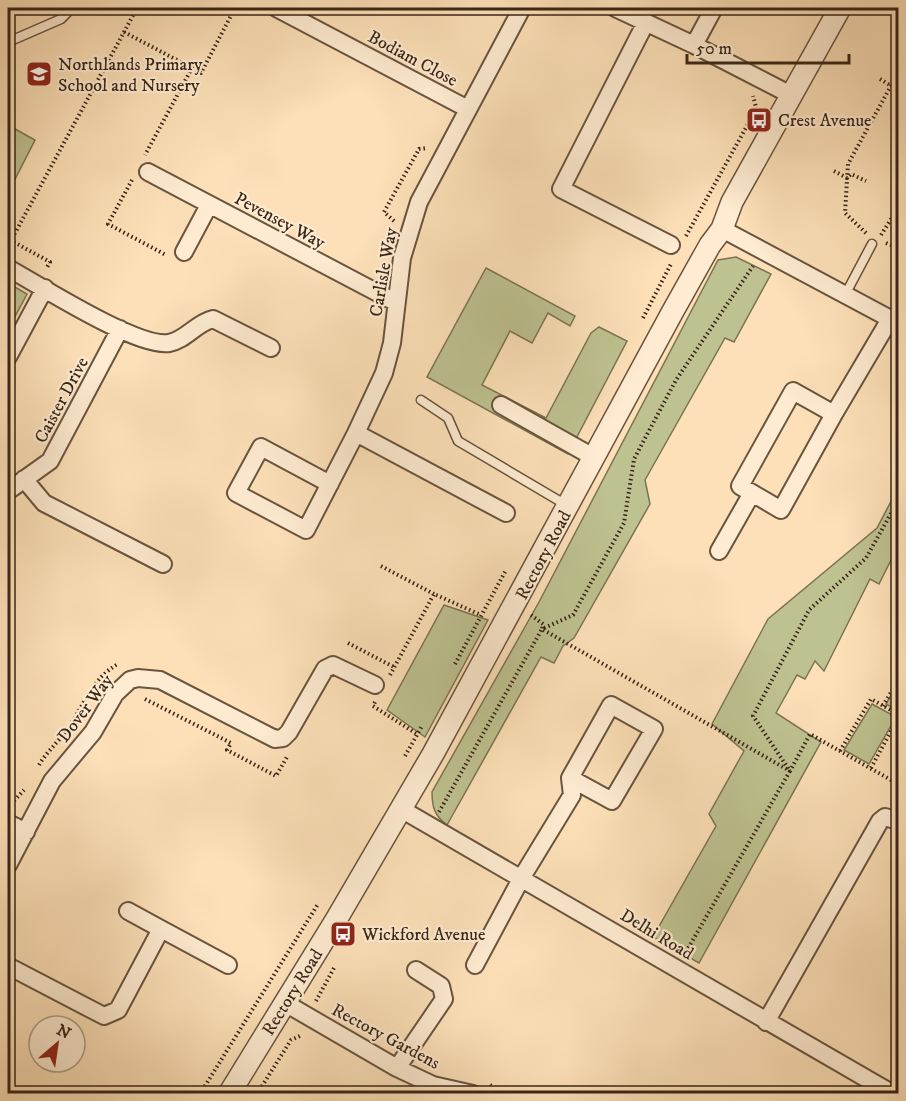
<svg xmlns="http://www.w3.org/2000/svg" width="906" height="1101" font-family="'IM FELL DW Pica',serif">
	<rect width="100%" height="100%" fill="#fde0b8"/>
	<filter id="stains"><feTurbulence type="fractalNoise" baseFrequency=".00333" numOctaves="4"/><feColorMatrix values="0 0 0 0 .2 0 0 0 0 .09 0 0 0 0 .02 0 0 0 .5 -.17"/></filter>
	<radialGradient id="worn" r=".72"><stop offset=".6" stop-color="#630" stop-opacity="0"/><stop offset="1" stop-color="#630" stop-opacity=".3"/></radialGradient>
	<!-- green -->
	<path fill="#bec290" stroke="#7b7453" stroke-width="1.5" d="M8 125 35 140 8 193Z
		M736 257 771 274 734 342 725 338 645 480 650 504 574 638 563 646 554 663 541 657 447 825C435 816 432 808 432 792L539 602 718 260Z
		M486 268 575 316 570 326 548 313 532 343 510 331 482 385 546 418 591 333 599 327 627 341 568 454 427 377Z
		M8 283 27 294 8 330Z
		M898 488V546L879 584 870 579 824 671 815 661 805 679 797 675 776 713 821 742 699 963 653 937 716 826 709 814 744 751 712 724 768 619 877 528Z
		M444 605 488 620 425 737 387 710Z
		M898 683V711L886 704Z
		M872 704 896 717 869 764 844 750Z"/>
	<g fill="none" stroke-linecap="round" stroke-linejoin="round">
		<!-- service casing -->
		<g stroke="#69543e" stroke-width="11">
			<path id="service" d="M8 42 61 19 72 8
				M845 295 872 244
				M421 400 448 418 458 441 568 506"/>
		</g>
		<!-- minor casing -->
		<g stroke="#69543e" stroke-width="20">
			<path id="minor" d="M276 8 468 109
				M615 8 694 45 791 95
				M646 22 561 189 671 245
				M694 45 714 8
				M148 172 395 302
				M722 229 898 323
				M184 252 209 205
				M8 268C39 285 137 348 169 343 186 340 196 323 213 319L271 348
				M8 357 45 288
				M501 405 595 458
				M834 414 890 319
				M356 433 506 513
				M24 479 44 503 163 564
				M330 484 261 447 236 493 306 530 356 433 384 373 392 343 402 258 419 202 522 8
				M8 491 50 461 120 329
				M719 551 752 493 740 486 793 391 834 414 781 510 752 493
				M401 809 893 1094
				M8 823 26 832
				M8 865 52 781 93 732 115 694 130 680 138 678 160 680 275 739 283 738 289 732 325 669 333 665 375 685
				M128 911 161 929
				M475 965 522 877 572 795 570 778 611 705 654 729 612 801 570 778
				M8 966 104 1016 118 1010 161 929 228 965
				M285 1003 397 1068 433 1085 473 1094
				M766 1022 880 821 885 817 898 821
				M397 1068 444 999 441 986 416 970"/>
		</g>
		<!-- tertiary casing -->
		<g stroke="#69543e" stroke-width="24">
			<path id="tertiary" d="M229 1094 336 920 433 754 673 311 710 245 722 229 732 202 840 8"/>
		</g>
		<!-- path -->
		<path stroke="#382516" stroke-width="4" stroke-dasharray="1.5 3" stroke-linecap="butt" d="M249 8 259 13
			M587 8 597 13
			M124 32 192 68 145 155
			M192 68 201 73 235 8
			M880 79 898 90
			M834 171 847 178 851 174 866 181
			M132 180 108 224 166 255
			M394 221 384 212 419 149 427 148
			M866 233 845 213 848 164 898 73
			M881 235 898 208
			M686 236 753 115 756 107 753 96
			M10 240 50 262 46 269
			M886 243 898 248
			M8 246 137 8
			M643 318 671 264
			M381 566 434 594
			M531 615 543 624 542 629 573 615 624 523 634 459 676 380 753 266
			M348 643 394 667
			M455 664 506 570
			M390 675 434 594 481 615
			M145 699 231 743 227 750 276 776 287 757
			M375 702 373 706 417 734
			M883 706 898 680
			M840 751 871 699 898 714
			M405 756 422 726
			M39 765C46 753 57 743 66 731 83 708 92 678 118 664
			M871 768 898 718
			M11 804 24 790
			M439 812 542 629 790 771 810 734 898 784
			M686 952 790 771 753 716 809 610 866 558 898 501
			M316 1001 334 968
			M490 1085 505 1094
			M8 1088 19 1094
			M200 1094 318 904
			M257 1094 291 1040 302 1035"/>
		<!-- service -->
		<use href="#service" stroke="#feebd1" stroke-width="8"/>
		<!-- minor -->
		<use href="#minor" stroke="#feebd1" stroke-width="16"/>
		<!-- tertiary -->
		<use href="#tertiary" stroke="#feebd1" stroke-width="21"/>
	</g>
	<!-- icons -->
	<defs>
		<g id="school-square" transform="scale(1.35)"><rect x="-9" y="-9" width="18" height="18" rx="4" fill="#8f2418" stroke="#feebd1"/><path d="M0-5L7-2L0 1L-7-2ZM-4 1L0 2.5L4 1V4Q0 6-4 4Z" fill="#fff"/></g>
		<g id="bus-square" transform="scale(1.35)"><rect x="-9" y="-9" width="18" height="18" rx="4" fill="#8f2418" stroke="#feebd1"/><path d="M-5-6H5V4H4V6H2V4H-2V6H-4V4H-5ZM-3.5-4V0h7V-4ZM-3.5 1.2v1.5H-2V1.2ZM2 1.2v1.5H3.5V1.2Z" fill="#fff"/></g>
	</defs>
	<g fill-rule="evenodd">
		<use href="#school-square" x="39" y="74"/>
		<use href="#bus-square" x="759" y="120"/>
		<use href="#bus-square" x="343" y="934"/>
	</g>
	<g text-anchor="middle" stroke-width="4.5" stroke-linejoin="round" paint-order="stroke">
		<!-- street labels -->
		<g font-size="18" fill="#382516" stroke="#feebd1">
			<text transform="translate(413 58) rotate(28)" y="6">Bodiam Close</text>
			<text transform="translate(280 220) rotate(28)" y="6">Pevensey Way</text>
			<text transform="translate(383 272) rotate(-80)" y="6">Carlisle Way</text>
			<text transform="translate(61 400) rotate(-62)" y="6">Caister Drive</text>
			<text transform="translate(543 555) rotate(-62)" y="6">Rectory Road</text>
			<text transform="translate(85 708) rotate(-53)" y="6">Dover Way</text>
			<text transform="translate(657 934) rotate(31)" y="6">Delhi Road</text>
			<text transform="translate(292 992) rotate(-58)" y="6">Rectory Road</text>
			<text transform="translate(386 1036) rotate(28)" y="6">Rectory Gardens</text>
		</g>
		<!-- poi labels -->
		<g font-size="18" fill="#382516" stroke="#feebd1" text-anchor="start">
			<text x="58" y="70">Northlands Primary<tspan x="58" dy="21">School and Nursery</tspan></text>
			<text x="778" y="126">Crest Avenue</text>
			<text x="362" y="940">Wickford Avenue</text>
		</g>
	</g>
	<!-- margin -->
	<rect width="906" height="1101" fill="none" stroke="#fde0b8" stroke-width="30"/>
	<rect x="9" y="9" width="888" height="1083" fill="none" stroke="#382516" stroke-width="3"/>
	<rect x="15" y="15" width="876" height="1071" fill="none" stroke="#382516" stroke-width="1.5"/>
	<!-- north arrow -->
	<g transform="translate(57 1044) rotate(29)"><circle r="28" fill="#feebd1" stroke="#af9c86" stroke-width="1.5"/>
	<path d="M0-4.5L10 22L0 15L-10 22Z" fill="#8f2418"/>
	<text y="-9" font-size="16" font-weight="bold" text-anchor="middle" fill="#382516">N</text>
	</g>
	<!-- scale -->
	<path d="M687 54v9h162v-9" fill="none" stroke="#382516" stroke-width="3"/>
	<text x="696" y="54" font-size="18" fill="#382516" stroke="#feebd1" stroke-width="4.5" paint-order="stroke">50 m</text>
	<rect width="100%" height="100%" filter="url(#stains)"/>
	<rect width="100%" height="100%" fill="url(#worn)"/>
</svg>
